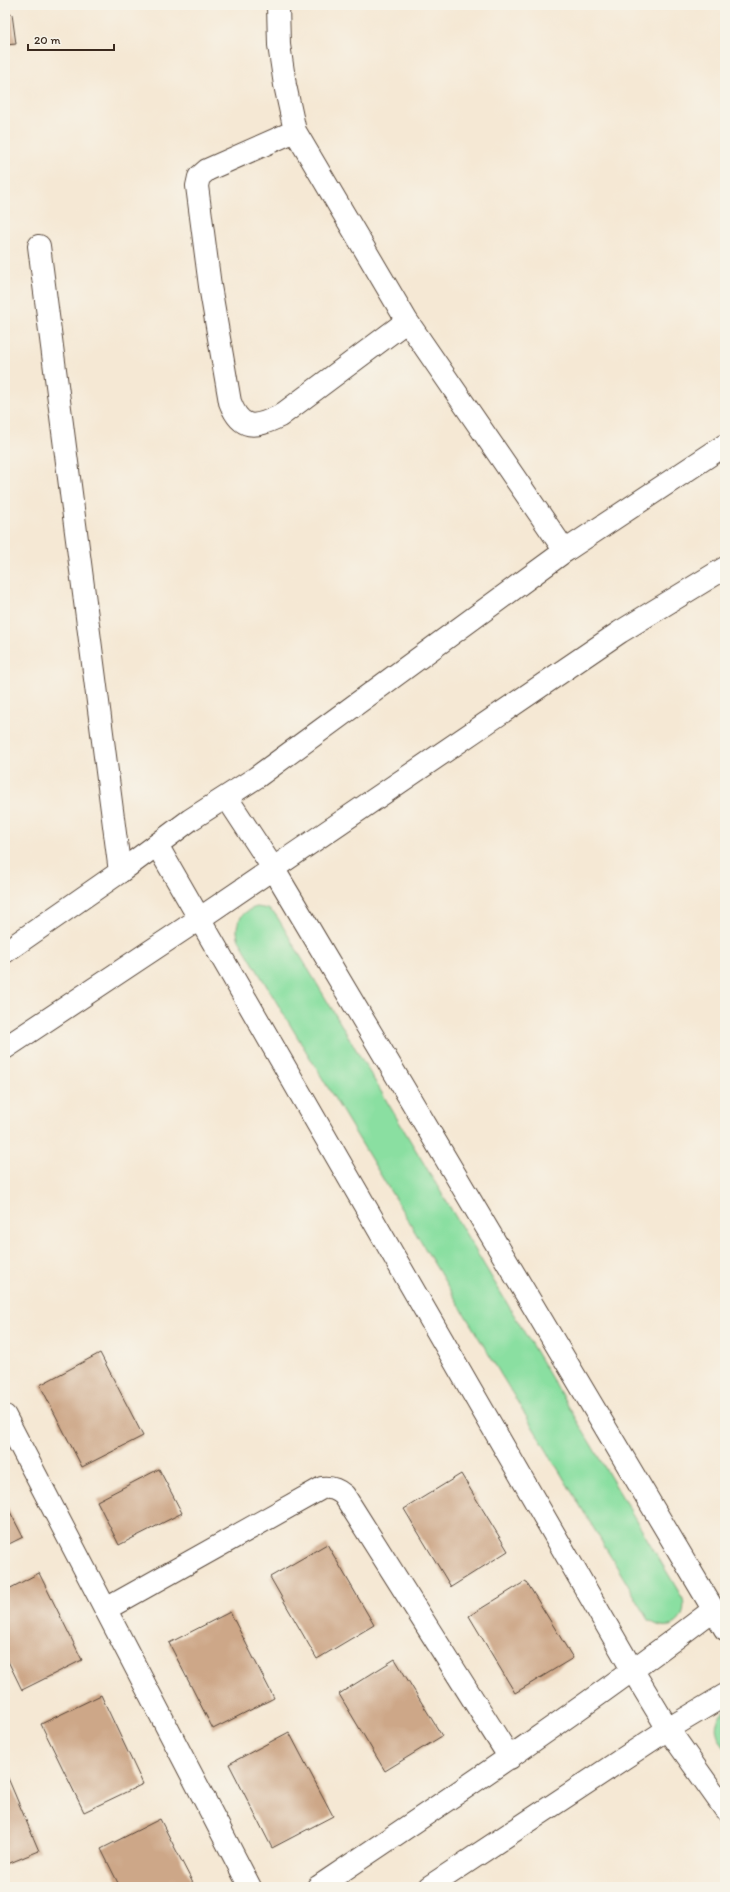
<svg xmlns="http://www.w3.org/2000/svg" width="730" height="1892" font-family="Itim,sans-serif">
	<rect width="100%" height="100%" fill="#f7f3e8"/>
	<filter id="ink" filterUnits="userSpaceOnUse"><feTurbulence type="fractalNoise" baseFrequency=".025" numOctaves="2"/><feDisplacementMap in="SourceGraphic" scale="8" xChannelSelector="R" yChannelSelector="G"/><feConvolveMatrix kernelMatrix="1 2 1 2 8 2 1 2 1" color-interpolation-filters="sRGB"/></filter>
	<filter id="wash" filterUnits="userSpaceOnUse"><feTurbulence type="fractalNoise" baseFrequency=".012" numOctaves="4" result="noise"/><feDisplacementMap in="SourceGraphic" scale="16" xChannelSelector="R" yChannelSelector="G"/><feGaussianBlur stdDeviation="0.9" result="paint"/><feColorMatrix in="noise" values="0 0 0 0 0 0 0 0 0 0 0 0 0 0 0 0 0 1.4 0 .05"/><feComposite in="paint" operator="in"/></filter>
	<g filter="url(#wash)">
		<rect width="100%" height="100%" fill="#f5e8d4"/>
		<!-- green -->
		<path fill="#8adfa1" stroke="#628460" d="M257 907 268 909 276 915 683 1599C688 1622 668 1635 649 1620L239 940C233 924 241 911 257 907Z
			M725 1710V1749C716 1735 711 1723 725 1710Z"/>
		<g id="blocks">
			<!-- building -->
			<path fill="#cda788" d="M12 14 16 44 5 45V15Z
				M100 1353 143 1436 82 1467 40 1385Z
				M159 1469 182 1513 119 1545 97 1501Z
				M461 1474 508 1551 451 1587 404 1509Z
				M5 1502 23 1537 5 1546Z
				M327 1544 374 1625 317 1659 270 1577Z
				M39 1573 82 1660 22 1690 5 1655V1591Z
				M526 1581 573 1658 515 1693 469 1616Z
				M230 1612 274 1698 213 1729 169 1643Z
				M395 1659 442 1736 385 1771 339 1694Z
				M101 1695 143 1784 84 1812 41 1724Z
				M289 1732 333 1816 272 1848 229 1764Z
				M5 1771 39 1851 5 1865Z
				M160 1819 195 1887H120L101 1849Z"/>
		</g>
	</g>
	<g filter="url(#ink)">
		<use href="#blocks" fill-opacity="0" stroke="#574639" stroke-width="1"/>
		<g fill="none" stroke-linecap="round" stroke-linejoin="round">
			<!-- minor casing -->
			<g stroke="#574639" stroke-width="24">
				<path id="minor" d="M278 5 279 45 285 85 295 131 407 321 565 551
					M295 131 207 170 199 177 197 186 210 286 230 402C241 431 255 428 280 416L407 321
					M39 246 120 872
					M227 798 273 868 725 1629
					M157 845 633 1671 668 1729 725 1809
					M5 1416 250 1887
					M106 1609 322 1488C331 1487 337 1489 344 1495L510 1758
					M318 1887C452 1797 585 1708 713 1610
					M429 1887 668 1729 725 1695"/>
			</g>
			<!-- tertiary casing -->
			<g stroke="#574639" stroke-width="24">
				<path id="tertiary" d="M5 952 120 872 190 820 257 777 565 551 725 445
					M5 1048 199 919 620 632 725 568"/>
			</g>
			<!-- minor -->
			<use href="#minor" stroke="#fff" stroke-width="22"/>
			<!-- tertiary -->
			<use href="#tertiary" stroke="#fff" stroke-width="22"/>
		</g>
	</g>
	<!-- margin -->
	<rect width="730" height="1892" fill="none" stroke="#f7f3e8" stroke-width="20"/>
	<!-- scale -->
	<path d="M28 44v6h86v-6" fill="none" stroke="#3b2a1e" stroke-width="2"/>
	<text x="34" y="44" font-size="12" fill="#3b2a1e" stroke="#f7f3e8" stroke-width="3" paint-order="stroke">20 m</text>
</svg>
